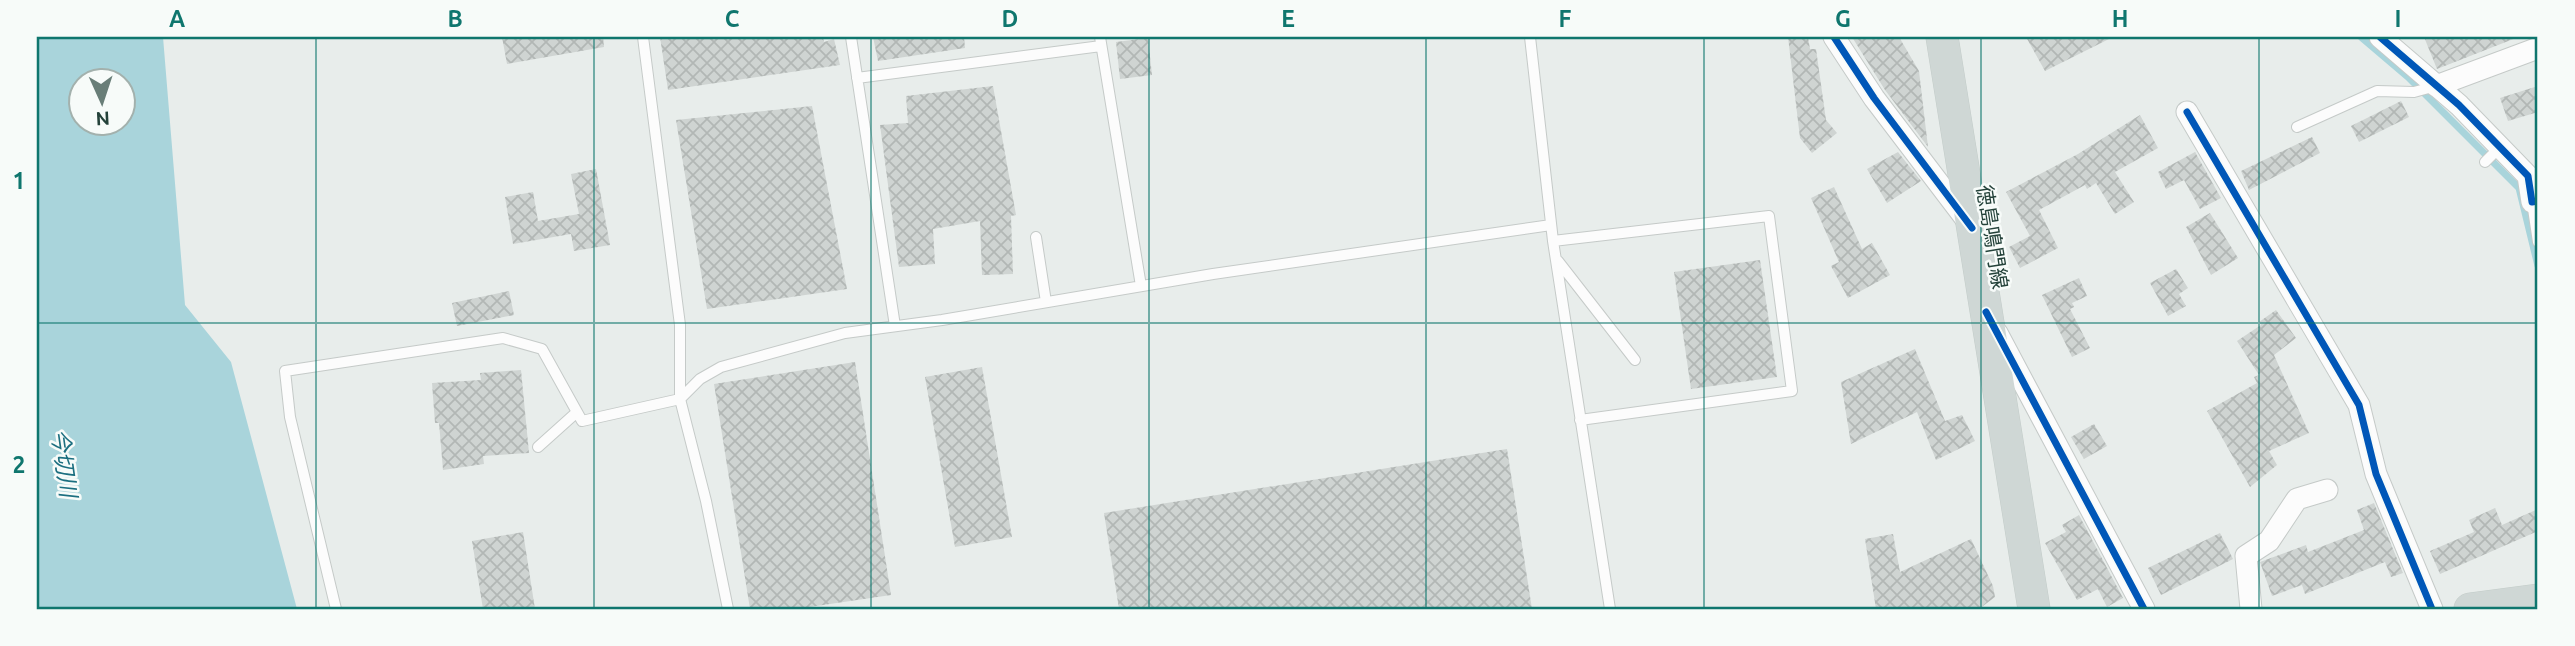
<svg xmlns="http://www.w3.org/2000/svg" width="2575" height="646" font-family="Ubuntu,'Noto Sans JP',sans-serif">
	<defs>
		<pattern id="building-cross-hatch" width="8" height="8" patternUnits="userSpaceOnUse" patternTransform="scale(1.75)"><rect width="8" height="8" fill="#cfd4d2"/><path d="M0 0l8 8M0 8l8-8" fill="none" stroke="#b2b7b5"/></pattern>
	</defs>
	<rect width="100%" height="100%" fill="#e8edeb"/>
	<!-- water -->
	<path fill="#a9d4db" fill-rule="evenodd" d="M37 37H163L185 305 231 362 297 609H37ZM80 80H122V122H80Z"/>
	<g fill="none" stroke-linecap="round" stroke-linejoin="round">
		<!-- stream -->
		<path stroke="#a9d4db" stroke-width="7" d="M2361 37 2408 77 2519 188 2538 266"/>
	</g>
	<!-- building -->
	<path fill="url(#building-cross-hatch)" d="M502 37H603L604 47 507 64Z
		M660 37H823L824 42 834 39 840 65 668 90Z
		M873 37H964L965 48 878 61Z
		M1788 37H1808L1810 49H1816L1826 120 1837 133 1812 153 1800 138Z
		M1852 37H1899L1919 71 1928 147 1885 90Z
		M2026 37H2113L2045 71Z
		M2424 37H2516V38L2437 69Z
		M1148 38 1152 75 1120 79 1116 42Z
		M993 86 1016 215 1011 216 1013 274 982 275 980 221 933 229 935 264 899 267 880 125 908 123 906 96Z
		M2538 86V112L2508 121 2500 98Z
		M2401 101 2409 117 2359 142 2351 126Z
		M812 106 847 289 707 309 676 120Z
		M2140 115 2158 148 2115 172 2134 202 2115 214 2096 183 2087 189 2085 185 2039 210 2058 248 2020 268 2009 247 2030 236 2006 192 2078 154Z
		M2312 137 2320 153 2249 190 2241 171Z
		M1898 152 1921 181 1887 203 1867 169Z
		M2195 152 2221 198 2200 209 2184 180 2166 189 2158 172Z
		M596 169 610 245 574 251 571 234 513 244 505 197 533 192 538 221 579 214 571 174Z
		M1834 187 1862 249 1872 243 1890 275 1848 298 1831 266 1839 262 1811 198Z
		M2210 213 2238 258 2211 275 2186 227Z
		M1760 260 1777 377 1691 389 1674 272Z
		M2176 269 2188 288 2179 294 2186 306 2168 316 2150 283Z
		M2079 278 2087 296 2072 303 2074 307 2070 309 2090 348 2072 357 2042 295Z
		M509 291 514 315 457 326 452 303Z
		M2276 310 2296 338 2274 355 2309 433 2269 451 2277 465 2250 487 2207 411 2257 383 2254 377 2259 375 2237 341 2261 325 2259 322Z
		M1915 349 1945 421 1962 415 1975 441 1936 460 1917 412 1851 444 1841 382Z
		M855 362 891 595 796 609H750L714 384Z
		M982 367 1012 537 955 547 925 377Z
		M521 370 529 453 483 456 484 464 443 470 439 423H435L432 383 481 380 480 373Z
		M2094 424 2107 446 2084 459 2071 437Z
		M1507 449 1532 609H1119L1104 513Z
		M2374 503 2403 573 2391 577 2385 562 2305 594 2302 585 2272 596 2260 562 2306 545 2308 552 2364 530 2357 510Z
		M2495 508 2502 525 2538 509V531L2440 574 2430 551 2474 532 2469 520Z
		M2079 515 2123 598 2107 607 2098 589 2077 600 2045 543 2066 532 2062 525Z
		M523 532 535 609H483L472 541Z
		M2220 533 2233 559 2161 595 2148 568Z
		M1893 534 1900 572 1971 539 1993 586 1995 597 1979 609H1876L1865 539Z"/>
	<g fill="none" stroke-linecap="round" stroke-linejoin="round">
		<!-- service casing -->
		<g stroke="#c5cac8" stroke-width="12">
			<path id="service" d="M643 37 680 325V399L706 501 728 609
				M851 37 895 326
				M1100 37 1141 286
				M1530 37 1553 241 1610 609
				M857 78 1101 46
				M2297 127 2377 91 2414 92 2436 86
				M2485 162 2499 148
				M2532 202 2538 242
				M1036 237 1046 302
				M1553 241 1769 216 1792 391 1580 420
				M1558 261 1635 360
				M538 447 577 412
				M336 609 290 417 285 371 503 338 542 349 582 421 680 399 700 379 721 367 845 333 942 320 1213 274 1551 225"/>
		</g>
		<!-- minor casing -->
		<g stroke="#c5cac8" stroke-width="23">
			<path id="minor" d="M1834 37 1874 98 1969 223
				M2380 37 2459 105 2528 176 2532 202 2538 201
				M2436 86 2538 48
				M2187 112 2359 405 2376 474 2432 609
				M1997 333 2144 609
				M2251 609 2246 556 2269 541 2297 499 2327 490"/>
		</g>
		<!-- primary casing -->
		<g stroke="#c3ccc9" stroke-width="33">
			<path id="primary" d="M1942 37 2034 609
				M2470 609 2538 600"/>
		</g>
		<!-- service -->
		<use href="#service" stroke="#fcfcfc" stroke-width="10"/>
		<!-- minor -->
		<use href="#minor" stroke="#fcfcfc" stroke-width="21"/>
		<!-- primary -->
		<use href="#primary" stroke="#cfd7d5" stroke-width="32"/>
		<!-- cycleway casing -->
		<g stroke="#f7fbf9" stroke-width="11">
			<path id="cycleway" d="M1834 37 1874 98 1972 228
				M2380 37 2459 105 2528 176 2532 202 2538 201
				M2187 112 2359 405 2376 474 2432 609
				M1986 312 2144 609"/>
		</g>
		<!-- cycleway -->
		<use href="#cycleway" stroke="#0057b8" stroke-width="7"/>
	</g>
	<!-- grid -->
	<path fill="none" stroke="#0f766e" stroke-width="2" stroke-opacity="0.55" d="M316 37V609M594 37V609M871 37V609M1149 37V609M1426 37V609M1704 37V609M1981 37V609M2259 37V609M37 323H2538"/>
	<g text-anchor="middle" stroke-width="5" stroke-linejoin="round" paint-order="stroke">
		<!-- street labels -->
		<g font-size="21" fill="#24423a" stroke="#f7fbf9">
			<text transform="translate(1992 237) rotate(81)" y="7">徳島鳴門線</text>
		</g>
		<!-- water labels -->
		<g font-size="23" font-style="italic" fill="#1c6f80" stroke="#f7fbf9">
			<text transform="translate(64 463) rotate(82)" y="8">今切川</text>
		</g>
	</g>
	<!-- border -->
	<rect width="2575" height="646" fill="none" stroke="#f7fbf9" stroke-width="77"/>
	<!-- north arrow -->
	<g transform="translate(102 102) rotate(177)"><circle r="33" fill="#f7fbf9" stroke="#a3b1ad" stroke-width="2"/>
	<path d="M0-5L12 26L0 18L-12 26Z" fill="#697e78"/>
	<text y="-10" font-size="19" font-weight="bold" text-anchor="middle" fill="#24423a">N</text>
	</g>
	<rect x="38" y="38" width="2498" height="570" fill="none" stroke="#0f766e" stroke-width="2.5"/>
	<g font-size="23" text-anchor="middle" font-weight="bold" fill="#0f766e">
		<text x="177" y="27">A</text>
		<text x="455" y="27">B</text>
		<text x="732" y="27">C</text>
		<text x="1010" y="27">D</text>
		<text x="1288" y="27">E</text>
		<text x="1565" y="27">F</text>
		<text x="1843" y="27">G</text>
		<text x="2120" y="27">H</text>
		<text x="2398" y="27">I</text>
		<text x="19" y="189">1</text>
		<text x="19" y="473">2</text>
	</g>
</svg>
